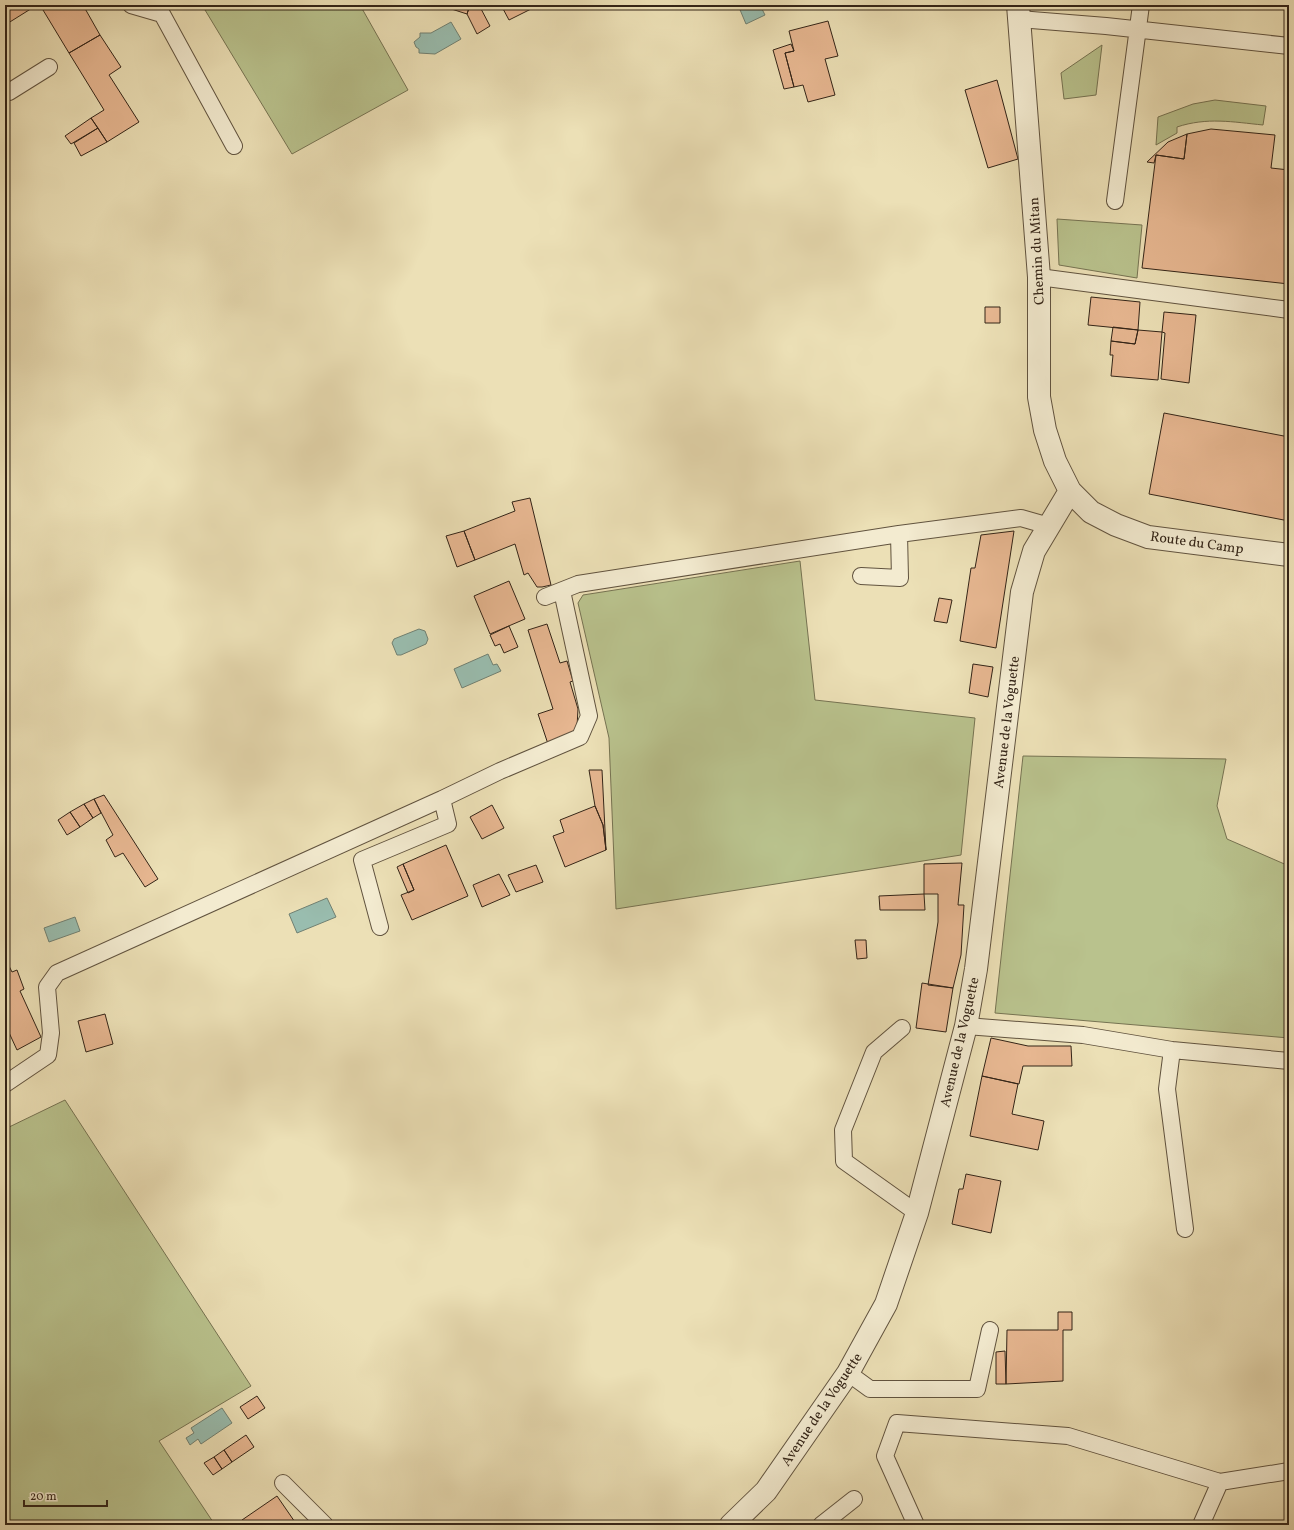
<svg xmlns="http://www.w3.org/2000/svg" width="1294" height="1530" font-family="Vollkorn,serif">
	<rect width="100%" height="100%" fill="#ece0b6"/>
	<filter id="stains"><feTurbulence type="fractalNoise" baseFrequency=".005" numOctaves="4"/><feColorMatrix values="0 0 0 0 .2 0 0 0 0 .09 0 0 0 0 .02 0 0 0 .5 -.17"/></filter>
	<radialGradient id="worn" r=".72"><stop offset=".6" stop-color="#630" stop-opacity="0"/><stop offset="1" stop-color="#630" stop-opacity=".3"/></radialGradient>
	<!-- green -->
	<path fill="#b9c28d" stroke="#767352" d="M202 5H360L408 90 292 154Z
		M1102 45 1096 95 1064 99 1061 73Z
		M1215 100 1266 106 1263 125C1233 122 1207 117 1177 127V133L1156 145 1158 117 1193 104Z
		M1057 219 1142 225 1137 278 1059 265Z
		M800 561 815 700 975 718 961 855 616 909 609 738 578 603 583 595Z
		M1023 756 1226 759 1217 806 1227 839 1289 866V1038L995 1013Z
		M65 1100 251 1386 159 1441 215 1525H5V1129Z"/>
	<!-- water -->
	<path fill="#99bdaf" stroke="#708072" d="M738 5H760L765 15 746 24Z
		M451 22 461 39 435 54 419 53V49L416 47 414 42 420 37V33H431Z
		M419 629 425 631 428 639 426 644 401 655H397L392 643 394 639Z
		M488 654 493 665 497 664 501 671 462 688 454 669Z
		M327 898 336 917 297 933 289 914Z
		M75 917 80 931 49 942 44 928Z
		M222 1408 232 1423 201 1444 198 1439 190 1445 186 1438 194 1433 191 1428Z"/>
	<!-- building -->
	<path fill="#e7b791" stroke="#332417" d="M5 5H37L5 25Z
		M40 5H83L100 35 69 53Z
		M439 5H470L467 14Z
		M470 5H479L490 26 477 34 467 14Z
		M501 5H537V6L509 20Z
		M828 21 838 56 825 59 835 95 808 102 803 85 794 87 785 53 794 51 789 31Z
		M100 35 121 67 109 75 139 122 107 142 91 118 104 110 69 53Z
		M791 44 794 51 785 53 794 87 784 89 773 50Z
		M997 80 1018 159 988 168 965 90Z
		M91 118 98 128 71 144 65 136Z
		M98 128 107 142 81 156 74 143Z
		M1211 129 1275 135 1271 168 1289 170V284L1142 268 1156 155 1184 159 1187 134Z
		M1187 134 1184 159 1156 155 1154 163 1147 162 1168 142Z
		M1091 297 1140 302 1138 330 1088 325Z
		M985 307H1000V323H985Z
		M1164 312 1196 315 1189 383 1161 379 1165 333 1162 332Z
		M1113 327 1138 330 1135 344 1111 341Z
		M1138 330 1162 332 1158 380 1111 376 1113 355H1110L1111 341 1135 344Z
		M1164 413 1289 437V521L1149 494Z
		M530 498 551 585 542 587H537L528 573 524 575 515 544 475 560 464 531 515 511 512 502Z
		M464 531 475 560 457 567 446 536Z
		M1014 531 996 648 960 641 971 568H975L981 535Z
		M509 581 525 619 490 634 474 596Z
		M939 598 952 600 947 623 934 621Z
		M547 624 560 663 567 661 573 681 570 682 578 709 577 727 571 734 548 744 538 714 553 709 528 630Z
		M509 626 518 647 504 653 500 644 495 646 490 635Z
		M973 664 993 667 988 697 969 693Z
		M589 770H602L606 850 603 825 595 806Z
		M104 795 158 879 145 887 123 853 115 857 106 840 113 835 94 799Z
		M94 799 101 813 93 818 84 804Z
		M84 804 93 818 80 827 70 812Z
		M492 805 504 828 482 839 470 817Z
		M595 806 603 825 606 850 565 867 553 836 564 832 560 820Z
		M70 812 80 827 67 835 58 820Z
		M446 845 468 896 412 920 401 895 414 890 403 864Z
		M962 863 958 905H964L961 955 953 988 928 985 938 922V894H924V864Z
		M403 864 414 890 408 893 397 867Z
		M536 865 543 882 516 892 508 875Z
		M499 874 510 895 482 907 473 885Z
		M924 894 925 910H880L879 896Z
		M855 940H866L867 958 857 959Z
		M5 958 12 972 17 970 24 989 20 991 41 1037 17 1050 5 1024Z
		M922 983 953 988 946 1032 916 1028Z
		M105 1014 113 1044 86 1052 78 1021Z
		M991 1038 1028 1046H1071L1072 1066H1023L1019 1084 982 1076Z
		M982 1076 1018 1084 1012 1114 1044 1121 1038 1150 970 1136Z
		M966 1174 1001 1181 991 1233 952 1224 959 1189H963Z
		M1058 1312H1072V1330H1063V1381L1006 1384 1007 1330H1058Z
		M1005 1351 1006 1384H996V1352Z
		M257 1396 265 1408 248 1419 240 1407Z
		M246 1435 254 1447 232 1462 224 1450Z
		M224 1450 232 1462 222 1469 214 1457Z
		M214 1457 222 1469 213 1475 204 1463Z
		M277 1496 297 1525H246L242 1520Z"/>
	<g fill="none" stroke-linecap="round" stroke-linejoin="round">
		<!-- service casing -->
		<g stroke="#61533f" stroke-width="18">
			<path id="service" d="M131 5 162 14 234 146
				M1019 19 1106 26 1289 46
				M5 91 9 92 49 67
				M1115 201 1141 5
				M1039 277 1289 310
				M861 576 900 578 899 534
				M545 597 578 584 899 534 1021 518 1049 526
				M380 927 362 860 448 824 442 799
				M966 1026 1083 1035 1172 1050 1289 1061
				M902 1028 874 1052 843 1130 844 1161 917 1213
				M1172 1050 1167 1089 1185 1229
				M5 1084 48 1055 51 1033 47 987 57 973 442 799 500 771 580 737 589 716 562 591
				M848 1373 870 1389H977L990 1330
				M1220 1482 1289 1471
				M283 1483 325 1525
				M821 1525 854 1499
				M916 1525 885 1456 897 1423 1068 1436 1220 1482 1201 1525"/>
		</g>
		<!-- minor casing -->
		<g stroke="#61533f" stroke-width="24">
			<path id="minor" d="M1018 5 1039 277V397L1045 430 1055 461 1070 491 1091 512 1116 525 1148 537 1289 555
				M731 1525 766 1491 848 1373 886 1304 917 1213 966 1026 976 969 1022 592 1034 551 1070 491"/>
		</g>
		<!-- service -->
		<use href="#service" stroke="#f3ebd0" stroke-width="16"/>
		<!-- minor -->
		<use href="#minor" stroke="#f3ebd0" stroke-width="22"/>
	</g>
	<g text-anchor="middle" stroke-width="3" stroke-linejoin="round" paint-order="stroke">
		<!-- street labels -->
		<g font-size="14" fill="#332417" stroke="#f3ebd0">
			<text transform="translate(1036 251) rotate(-93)" y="5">Chemin du Mitan</text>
			<text transform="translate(1197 542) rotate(8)" y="5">Route du Camp</text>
			<text transform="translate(1006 722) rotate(-83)" y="5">Avenue de la Voguette</text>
			<text transform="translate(959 1042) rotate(-77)" y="5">Avenue de la Voguette</text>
			<text transform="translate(821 1409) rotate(-56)" y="5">Avenue de la Voguette</text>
		</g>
	</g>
	<!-- margin -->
	<rect width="1294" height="1530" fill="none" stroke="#ece0b6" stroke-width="20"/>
	<rect x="6" y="6" width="1282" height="1518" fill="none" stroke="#332417" stroke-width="2"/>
	<rect x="10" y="10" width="1274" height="1510" fill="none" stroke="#332417"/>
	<!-- scale -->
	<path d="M24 1500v6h83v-6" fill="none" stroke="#332417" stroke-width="2"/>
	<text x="30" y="1500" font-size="12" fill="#332417" stroke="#f3ebd0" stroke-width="3" paint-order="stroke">20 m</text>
	<rect width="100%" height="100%" filter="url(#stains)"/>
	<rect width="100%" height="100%" fill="url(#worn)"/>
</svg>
